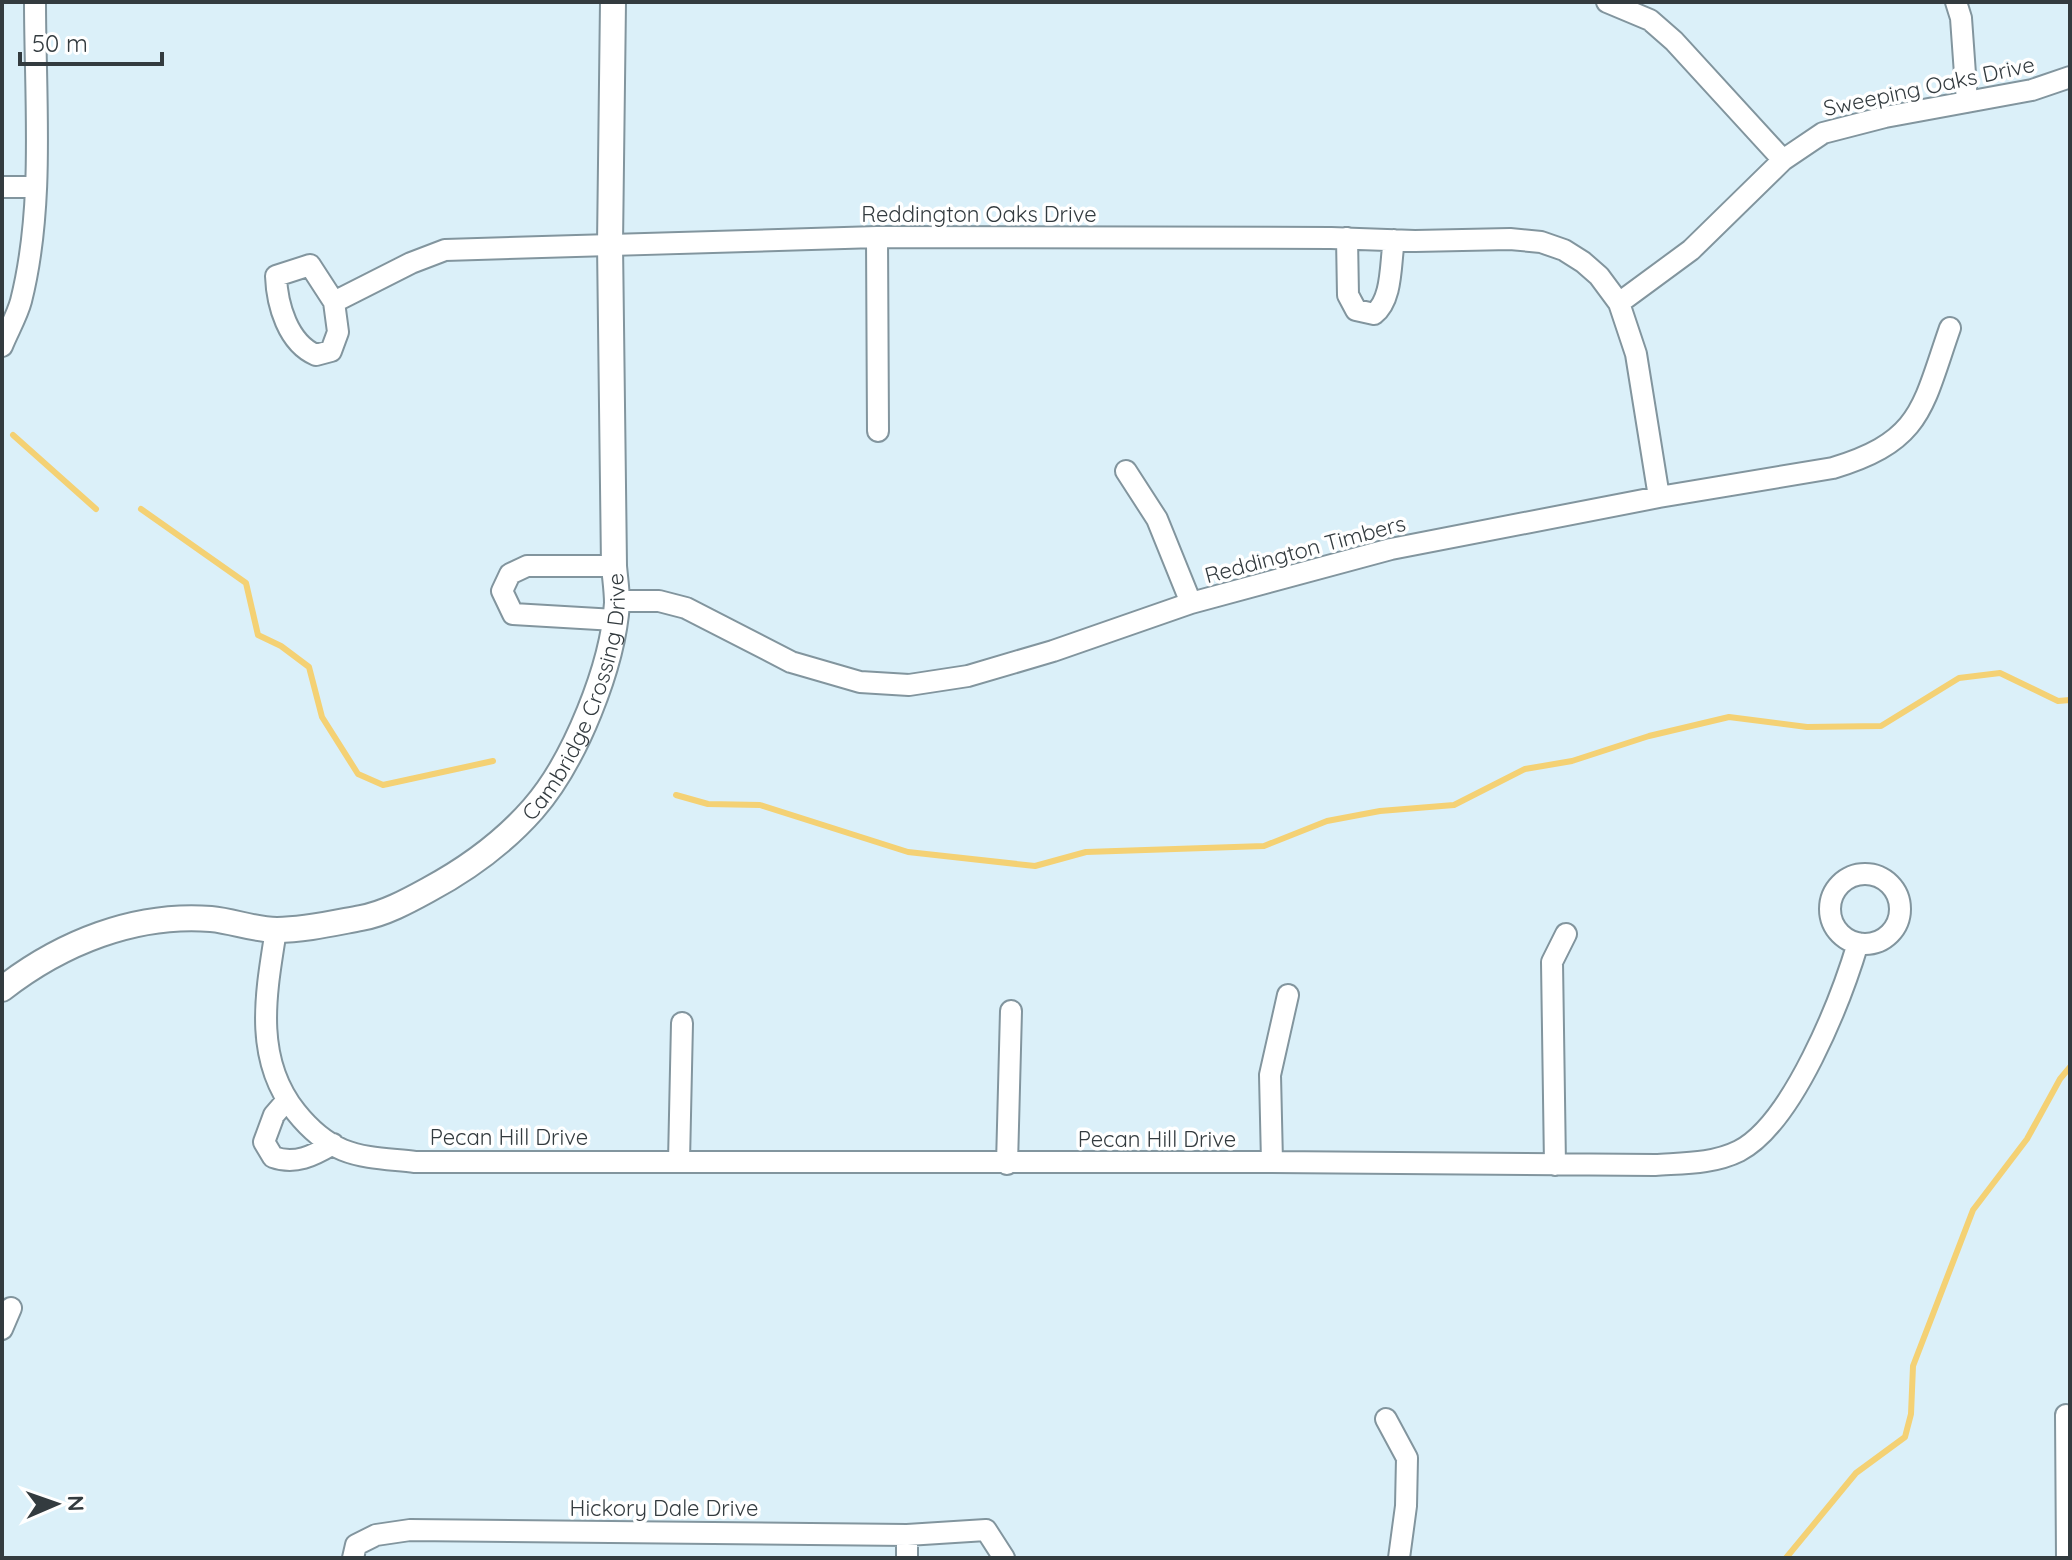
<svg xmlns="http://www.w3.org/2000/svg" width="2072" height="1560" font-family="Quicksand,sans-serif">
	<rect width="100%" height="100%" fill="#dbf0f9"/>
	<g fill="none" stroke-linecap="round" stroke-linejoin="round">
		<!-- stream -->
		<path stroke="#f4d174" stroke-width="6" d="M13 435 96 509
			M141 509 246 583 258 635 281 646 309 667 322 717 358 774 383 785 493 761
			M676 795 708 804 760 805 908 852 1035 866 1086 852 1264 846 1327 821 1380 811 1454 805 1525 769 1572 761 1649 736 1729 717 1807 727 1881 726 1959 678 2000 673 2058 701 2070 700
			M1786 1558 1856 1473 1905 1437 1911 1414 1913 1366 1973 1210 2027 1139 2060 1079 2070 1067"/>
		<!-- minor casing -->
		<g stroke="#82959e" stroke-width="24">
			<path id="minor" d="M1607 2 1650 20 1674 41 1783 160
				M1956 2 1961 18 1967 102
				M2 187H35
				M877 237 878 431
				M1347 238 1348 295 1356 310 1374 314C1393 299 1390 263 1394 240
				M334 302 310 265 276 276C277 305 288 343 316 355L331 351 338 332 334 302 411 263 445 250 877 237 1331 238 1415 241 1510 239 1541 242 1564 250 1583 262 1599 276 1619 303 1636 354 1659 497
				M1619 303 1691 250 1783 160 1823 133 1885 117 2032 90 2070 77
				M2 346C8 331 17 316 21 301 45 206 35 99 35 2
				M1126 471 1157 519 1191 603
				M614 566H527L510 574 502 591 513 614 615 620
				M617 601H659L686 608 791 662 860 682 909 685 968 676 1053 651 1191 603 1391 549 1659 497 1833 468C1922 441 1922 408 1950 328
				M1830 909a35 35 0 1 1 70 0a35 35 0 1 1-70 0Z
				M276 930C266 993 253 1058 296 1112 308 1127 324 1142 343 1150 365 1159 392 1159 415 1162H1272L1655 1165C1683 1163 1713 1164 1739 1151 1793 1123 1841 1000 1858 943
				M287 1100 274 1115 264 1142 273 1157C295 1165 313 1156 333 1144
				M679 1161 682 1023
				M1272 1162 1270 1075 1288 995
				M1007 1164 1011 1011
				M1555 1165 1552 962 1566 934
				M2 1329 11 1308
				M2066 1415 2067 1558
				M1386 1419 1407 1458 1406 1506 1399 1558
				M907 1535V1558
				M353 1558 356 1545 376 1535 410 1530 907 1535 986 1530 1004 1558"/>
		</g>
		<!-- tertiary casing -->
		<g stroke="#82959e" stroke-width="28">
			<g id="tertiary">
				<path id="s1" d="M2 989C61 943 135 913 211 919 233 921 255 930 277 930 304 930 334 923 361 918 384 914 408 901 428 890 467 869 504 842 533 809 575 761 613 666 617 603 617 591 615 578 614 566L610 244 613 2"/>
			</g>
		</g>
		<!-- minor -->
		<use href="#minor" stroke="#fff" stroke-width="20"/>
		<!-- tertiary -->
		<use href="#tertiary" stroke="#fff" stroke-width="24"/>
	</g>
	<g text-anchor="middle" stroke-width="7" stroke-linejoin="round" paint-order="stroke">
		<!-- street labels -->
		<g font-size="22" fill="#333b3f" stroke="#fff">
			<text transform="translate(1929 86) rotate(-12)" y="8">Sweeping Oaks Drive</text>
			<text x="979" y="222">Reddington Oaks Drive</text>
			<text transform="translate(1305 549) rotate(-15)" y="8">Reddington Timbers</text>
			<text dy="8" stroke="none"><textPath href="#s1" startOffset="706">Cambridge Crossing Drive</textPath></text>
			<text x="509" y="1145">Pecan Hill Drive</text>
			<text x="1157" y="1147">Pecan Hill Drive</text>
			<text x="664" y="1516">Hickory Dale Drive</text>
		</g>
	</g>
	<!-- border -->
	<rect width="2072" height="1560" fill="none" stroke="#333b3f" stroke-width="8"/>
	<!-- north arrow -->
	<g transform="translate(56 1504) rotate(88)" stroke="#ffffff" stroke-width="6" paint-order="stroke">
	<path d="M0-6L14 30L0 20L-14 30Z" fill="#333b3f"/>
	<text y="-12" font-size="22" font-weight="bold" text-anchor="middle" fill="#333b3f">N</text>
	</g>
	<!-- scale -->
	<path d="M20 52v12h142v-12" fill="none" stroke="#333b3f" stroke-width="4"/>
	<text x="32" y="52" font-size="24" fill="#333b3f" stroke="#ffffff" stroke-width="6" paint-order="stroke">50 m</text>
</svg>
